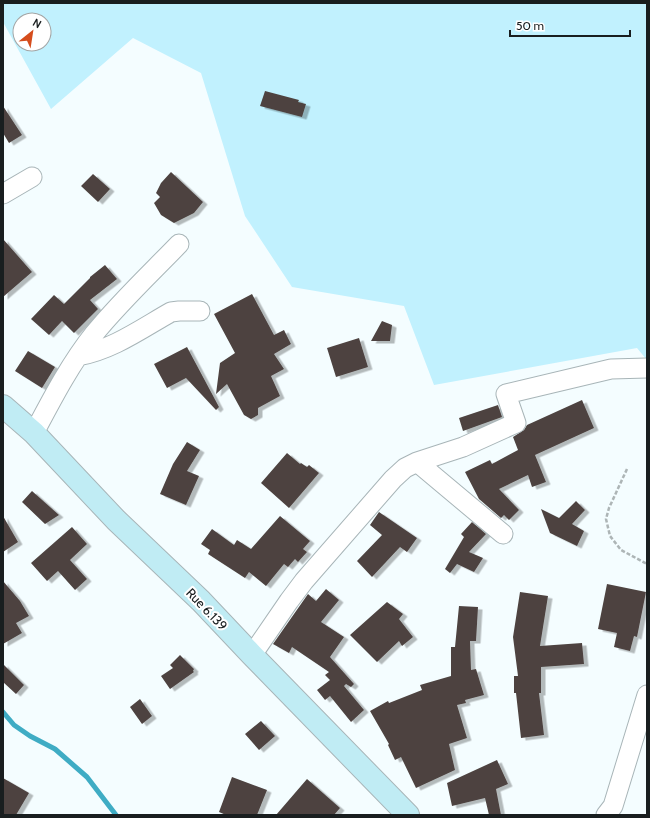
<svg xmlns="http://www.w3.org/2000/svg" width="650" height="818" font-family="Cabin,sans-serif">
	<defs>
		<filter id="shadow"><feDropShadow dx="4.5" dy="2.5" stdDeviation="0" flood-color="#0004"/></filter>
	</defs>
	<rect width="100%" height="100%" fill="#f4fdff"/>
	<!-- green -->
	<path fill="#c1f1fe" fill-rule="evenodd" d="M3 3H647V360L637 348 434 385 404 306 292 287 245 216 201 73 133 38 51 109 3 22ZM20 20H44V44H20Z"/>
	<g fill="none" stroke-linecap="round" stroke-linejoin="round">
		<!-- stream -->
		<path stroke="#3facc4" stroke-width="5" d="M3 712 14 725 30 736 55 749 87 777 116 815"/>
	</g>
	<!-- building -->
	<path fill="#4d4340" filter="url(#shadow)" d="M265 91 299 100 298 102 306 104 302 117 260 106Z
		M3 106 22 135 9 143 3 133Z
		M171 172 203 202 194 213 174 223 161 215 154 203 160 197 156 193 161 183Z
		M93 174 110 189 98 202 81 186Z
		M3 239 32 272 3 297Z
		M105 265 117 279 90 300 98 309 74 333 62 321 49 335 31 319 54 295 64 304 90 278V277Z
		M252 294 274 335 284 330 291 344 274 354 284 369 271 376 280 396 258 408V415L251 419 244 415 227 384 216 394 220 363 235 353 214 314Z
		M382 321 392 325 390 341H371Z
		M359 338 368 367 336 377 327 348Z
		M187 347 219 407 216 410 186 378 167 388 154 364Z
		M28 351 55 367 42 388 15 371Z
		M582 400 594 428 535 455 546 482 532 487 528 475 499 489 519 510 509 520 504 515 501 518 479 499 465 472 490 460 492 464 518 450 513 437 524 430 527 425Z
		M498 405 502 417 463 431 459 418Z
		M187 442 200 450 187 471 199 476 186 505 160 494 173 464Z
		M287 453 300 464 301 463 307 467 309 465 319 473 289 508 261 483Z
		M32 491 59 515 45 524 22 502Z
		M576 501 585 510 572 524 584 531 577 546 550 533 541 509 559 518Z
		M379 512 417 538 407 552 400 547 372 577 357 561 382 535 370 525Z
		M3 516 18 542 3 552Z
		M280 516 310 541 303 549 307 552 298 562 295 559 288 567 284 564 266 586 249 572 245 578 208 554 210 550 201 544 212 529 234 545 237 540 251 549Z
		M472 522 486 534 469 552 483 558 474 572 457 564 450 573 445 569 464 537 461 534Z
		M72 527 87 544 70 560 87 579 75 590 58 571 47 581 31 563Z
		M3 581 20 601 29 616 16 623 22 633 3 644Z
		M607 584 646 592 637 637 634 636 630 651 614 647 617 633 598 629Z
		M326 589 339 600 321 622 344 637 330 657 354 684 351 687 346 684 344 686 364 710 351 722 330 696 325 700 317 690 330 680 325 675 329 672 292 647 289 653 273 644 308 594 316 601Z
		M520 592 548 596 540 646 582 643 584 664 541 667V693H539L544 735 521 738 516 693H514V676H518L513 637Z
		M387 602 403 614 399 619 413 637 402 646 399 641 377 662 350 635Z
		M459 606 478 607 476 641H470L471 670 476 669 484 695 465 700 466 703 457 705 467 738 449 744 455 770 416 788 401 757 395 760 388 745 389 744 370 711 388 701 389 703 422 690 420 685 451 676V647H455Z
		M180 655 194 669 193 671 194 672 170 689 161 676 173 668 170 665Z
		M3 664 24 685 16 694 3 682Z
		M140 699 152 716 142 724 130 707Z
		M261 721 275 736 259 750 245 734Z
		M497 760 508 784 496 789 501 815H489L485 798 452 806 447 783Z
		M232 777 267 790 257 815H226L219 812Z
		M3 778 29 793 16 815H3Z
		M307 779 340 808 334 815H276Z"/>
	<g fill="none" stroke-linecap="round" stroke-linejoin="round">
		<!-- street casing -->
		<g stroke="#a8b5b8" stroke-width="21">
			<path id="street" d="M3 194 32 177
				M78 356C112 350 141 329 171 312L179 311H200
				M34 433C52 399 70 364 94 334 120 302 151 273 179 244
				M417 462 503 534
				M252 655 289 601 304 581 393 479 405 468 417 462 463 447 516 423 506 394 611 369 647 368
				M606 815 613 806 647 695"/>
		</g>
		<!-- secondary casing -->
		<g stroke="#a8b5b8" stroke-width="24">
			<path id="secondary" d="M3 406 34 433 116 520 201 601 252 655 408 815"/>
		</g>
		<!-- path -->
		<path stroke="#adb5b6" stroke-width="2.5" stroke-dasharray="4 2" stroke-linecap="butt" d="M627 469 609 508 606 519 610 536 621 550 647 564"/>
		<!-- street -->
		<use href="#street" stroke="#fff" stroke-width="19"/>
		<!-- secondary -->
		<use href="#secondary" stroke="#c0ecf4" stroke-width="22"/>
	</g>
	<g text-anchor="middle" stroke-width="4" stroke-linejoin="round" paint-order="stroke">
		<!-- street labels -->
		<g font-size="13" fill="#191e1f" stroke="#fff">
			<text transform="translate(207 609) rotate(46)" y="5">Rue 6.139</text>
		</g>
	</g>
	<!-- border -->
	<rect width="650" height="818" fill="none" stroke="#191e1f" stroke-width="8"/>
	<!-- north arrow -->
	<g transform="translate(32 32) rotate(30)"><circle r="19" fill="#ffffff" stroke="#a3a5a5"/>
	<path d="M0-3L7 15L0 10L-7 15Z" fill="#d54d1d"/>
	<text y="-6" font-size="11" font-weight="bold" text-anchor="middle" fill="#191e1f">N</text>
	</g>
	<!-- scale -->
	<path d="M510 30v6h120v-6" fill="none" stroke="#191e1f" stroke-width="2"/>
	<text x="516" y="30" font-size="12" fill="#191e1f" stroke="#ffffff" stroke-width="3" paint-order="stroke">50 m</text>
</svg>
